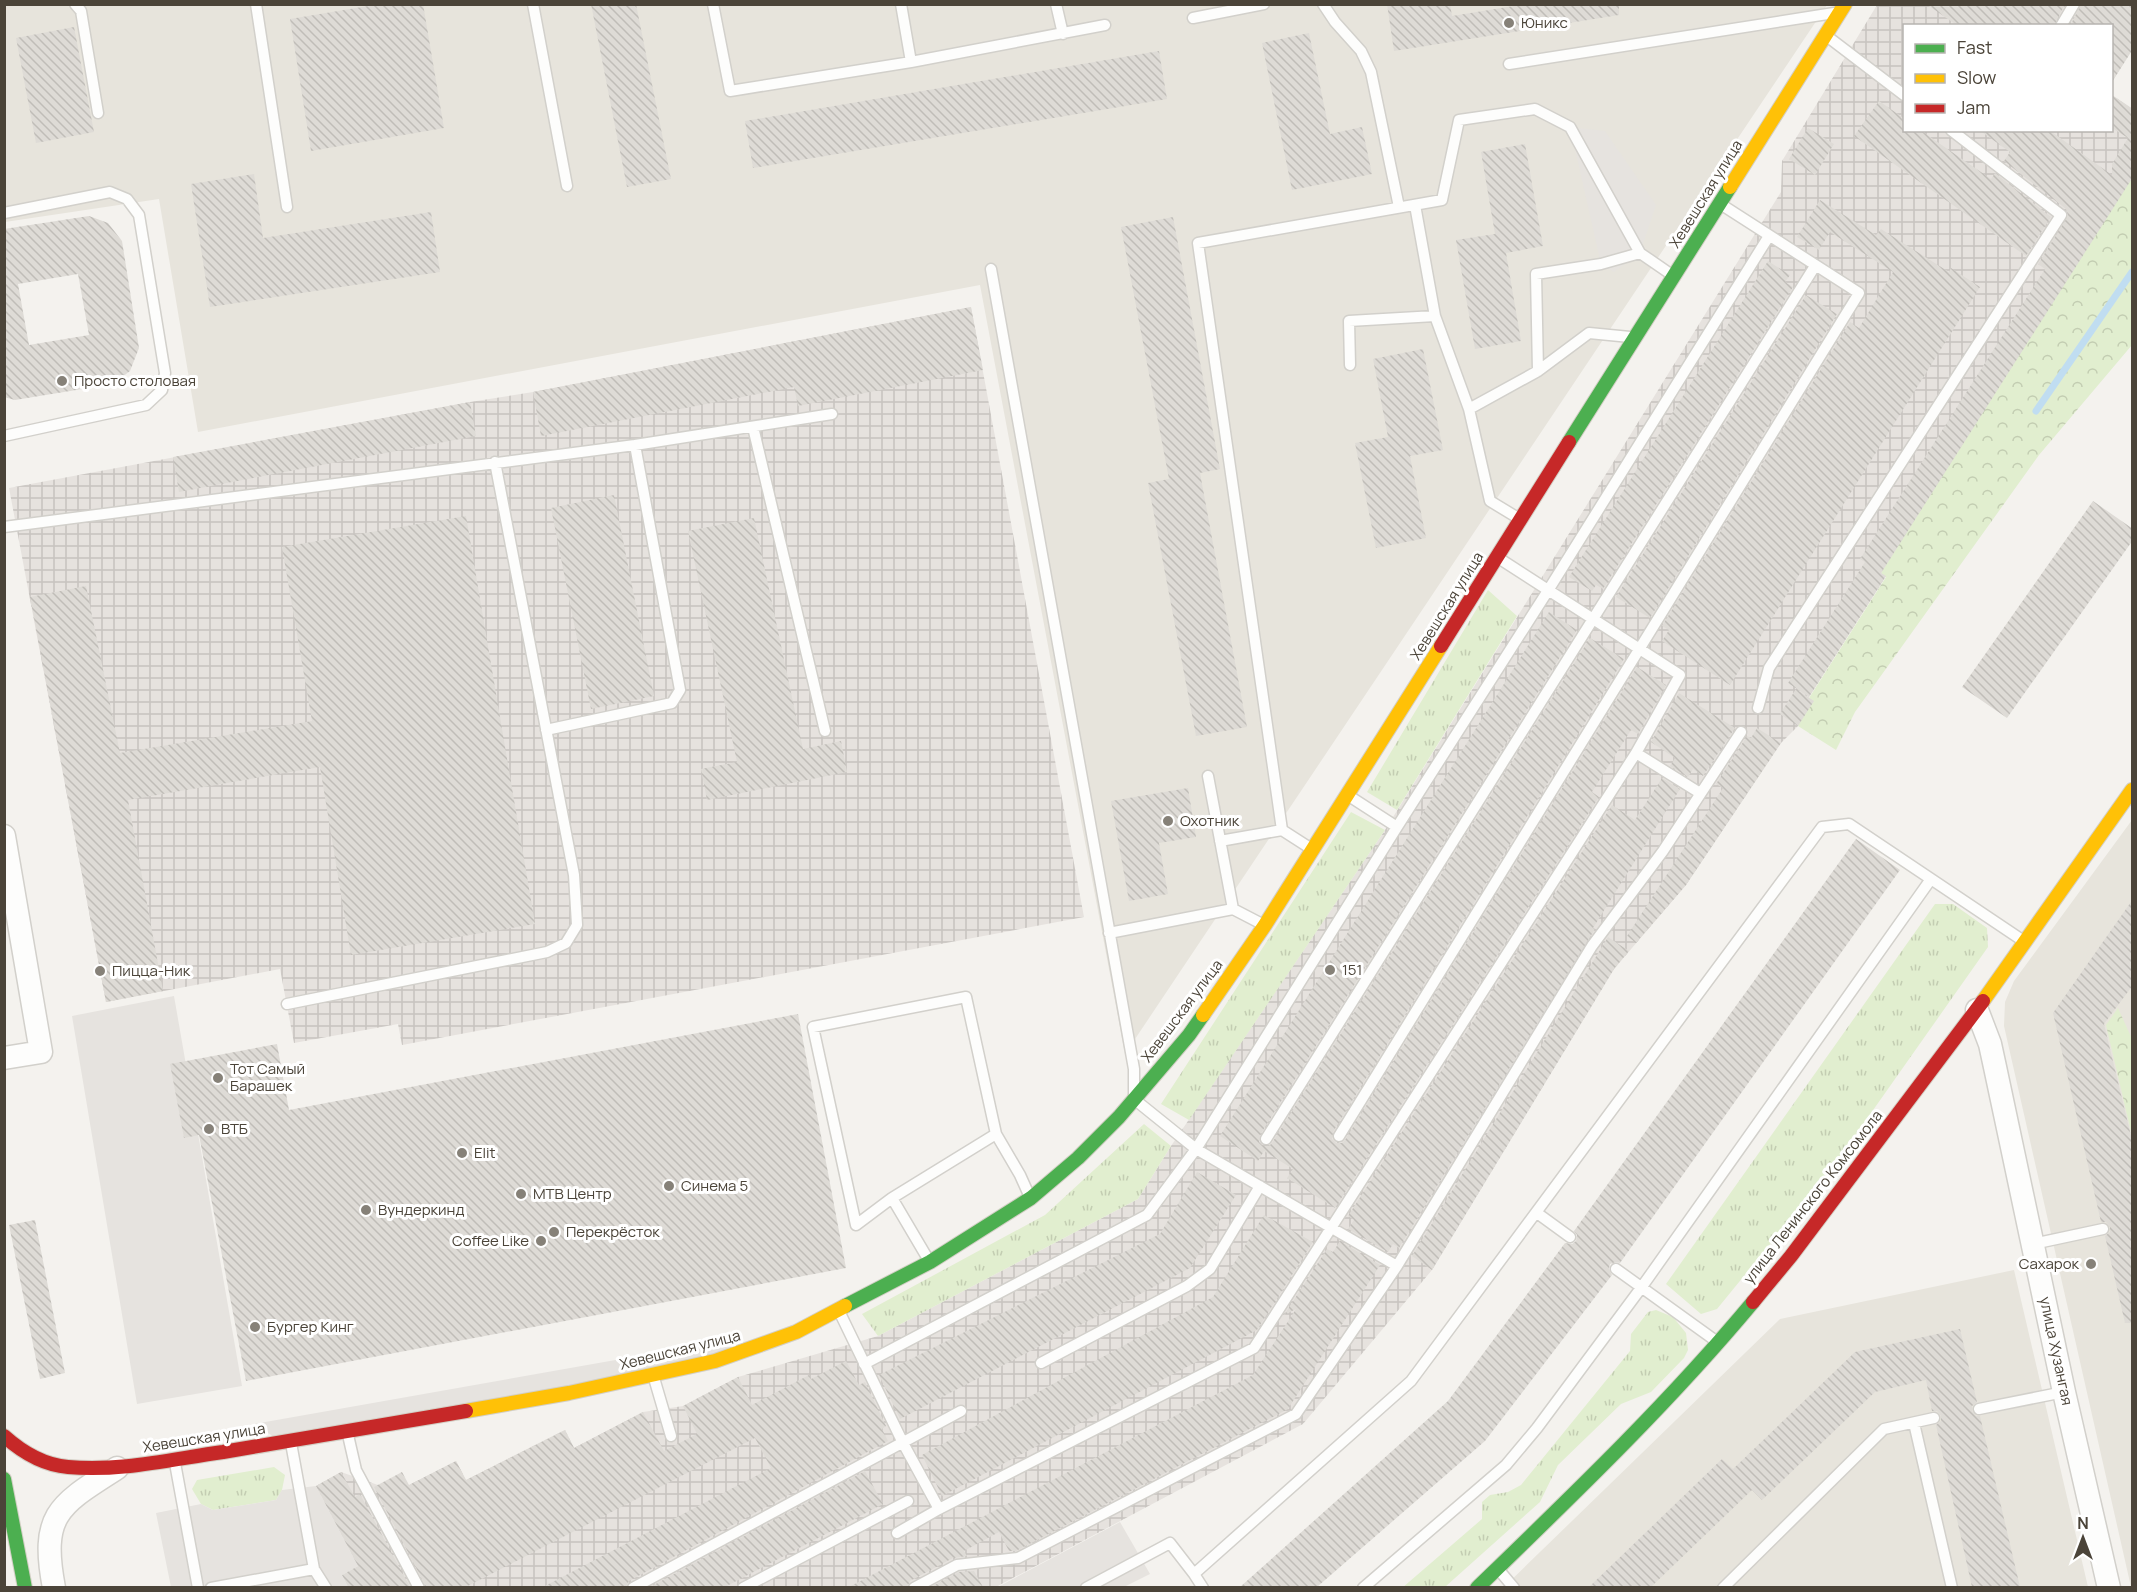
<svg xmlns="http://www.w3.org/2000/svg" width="2137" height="1592" font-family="Manrope,sans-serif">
	<defs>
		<pattern id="industrial-grid" width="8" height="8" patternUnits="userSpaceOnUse" patternTransform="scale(1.5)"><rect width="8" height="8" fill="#e6e2de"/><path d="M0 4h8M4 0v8" fill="none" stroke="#c7c3bf"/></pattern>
		<pattern id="grass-tufts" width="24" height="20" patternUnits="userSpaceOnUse" patternTransform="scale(1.5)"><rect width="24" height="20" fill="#e1eecf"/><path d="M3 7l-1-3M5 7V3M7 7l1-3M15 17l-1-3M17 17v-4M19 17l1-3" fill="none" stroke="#c3cdb2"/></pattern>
		<pattern id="forest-crowns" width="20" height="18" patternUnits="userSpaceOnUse" patternTransform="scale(1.5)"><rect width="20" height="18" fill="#e1eecf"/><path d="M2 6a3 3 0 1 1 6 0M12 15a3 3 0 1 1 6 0" fill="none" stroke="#c3cdb2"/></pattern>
		<pattern id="building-back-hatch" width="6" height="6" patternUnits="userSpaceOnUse" patternTransform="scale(1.5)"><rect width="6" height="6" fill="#dedbd6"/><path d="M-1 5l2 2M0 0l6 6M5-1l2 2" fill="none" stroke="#c0bdb8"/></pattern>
	</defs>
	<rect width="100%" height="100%" fill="#f4f2ee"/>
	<!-- residential -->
	<path fill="#e7e4dc" d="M5 5H1827L1125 1054 980 285 198 432 159 199 5 222Z
		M2132 820V1587H2131L2004 1026 2005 1002 2014 981Z
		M2014 1270 2088 1587 1503 1588 1780 1319Z"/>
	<!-- industrial -->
	<path fill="url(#industrial-grid)" d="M1877 5H2132V49L2112 82V26H1904V130H2112V95L2132 109V177L1886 576 1809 697 1798 726 1781 743 1686 885 1614 969 1432 1270 1303 1424 996 1587H369L316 1486 341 1472 378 1485H409L456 1461 466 1480 565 1430 574 1448 643 1412 683 1406 738 1377 878 1336 1138 1199 1171 1146 1385 830 1781 192 1782 161Z
		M971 307 1084 917 402 1045 398 1024 294 1043 280 969 106 1002 9 488 470 402 533 392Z"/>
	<!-- grass -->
	<path fill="url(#grass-tufts)" d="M1488 590 1517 616 1397 810 1367 792Z
		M1351 812 1385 830 1189 1120 1161 1104Z
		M1935 904H1953L1987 928 1988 947 1833 1167 1717 1309 1701 1314 1666 1284Z
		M1144 1124 1171 1146 1138 1199 878 1336 862 1314 1045 1215Z
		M1656 1310 1673 1317 1686 1333 1688 1350 1684 1358 1651 1392 1621 1404 1558 1465 1540 1502 1445 1587 1402 1588 1482 1519V1502L1490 1495 1508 1492 1521 1485 1630 1351 1631 1334 1648 1312Z
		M274 1467 285 1475 282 1490 276 1500 213 1510 201 1504 192 1489 197 1480Z"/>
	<!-- forest -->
	<path fill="url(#forest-crowns)" d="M2132 177V345L2039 455 1855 712 1836 750 1798 726 1809 698 1886 577 1881 573Z
		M2118 1008 2132 1039V1136L2106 1025Z"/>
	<!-- parking -->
	<path fill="#e6e3df" d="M1570 127 1605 131 1656 205 1640 253 1614 272 1601 264Z
		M174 996 242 1386 137 1404 72 1016Z
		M723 1341 736 1355 282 1442 254 1424Z
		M316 1486 358 1566 342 1575 348 1587H171L156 1513 201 1504 213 1510 276 1500 282 1490Z
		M1120 1522 1150 1574 1124 1587 996 1588Z"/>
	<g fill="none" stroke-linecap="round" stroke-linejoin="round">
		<!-- stream -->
		<path stroke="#c0ddf1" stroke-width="7" d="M2036 411 2132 272"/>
	</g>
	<!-- building -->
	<path fill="url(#building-back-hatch)" fill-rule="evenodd" d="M380 4H423L444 128 311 151 290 19Z
		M591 4H636L671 179 627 187Z
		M1387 4H1450L1452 16 1526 4H1619V15L1394 51Z
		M1926 4H2065L2054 26H1958Z
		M2081 4H2133V49L2112 82V26H2070Z
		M74 27 94 132 36 143 16 38Z
		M1309 33 1330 134 1362 127 1372 174 1292 190 1262 43Z
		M1159 51 1167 99 753 168 745 121Z
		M2112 95 2133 109V177L1881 573 1886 576 1809 697 1788 683 1865 562 1860 559 2045 269 2038 264 2068 216 2066 209 2004 161 2010 152 1979 130H2049L2112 175V164L2128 138 2112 128Z
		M1879 101 1905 119V130H1920L1991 179 1995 173 2051 217 2026 256 1854 136Z
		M1808 128 1834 144 1815 175 1789 159Z
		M1525 144 1543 246 1506 253 1521 341 1475 349 1456 240 1495 234 1481 152Z
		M254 174 263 238 431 212 440 272 210 307 191 184Z
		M1820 200 1876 235 1881 229 1949 272 1951 268 1980 287 1730 685 1662 641 1669 630 1662 626 1850 322 1859 328 1893 272 1830 232 1819 250 1797 237Z
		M89 216 108 223 122 241 139 348 130 371 113 384 15 400 4 397V229ZM78 274 89 335 29 345 18 284Z
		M1173 217 1220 469 1200 473 1247 727 1196 736 1148 483 1169 479 1121 227Z
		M1768 261 1790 275 1785 282 1793 287 1603 589 1596 585 1592 591 1569 577Z
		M1806 295 1837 314 1650 618 1616 597Z
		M971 307 983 370 798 406 794 387 541 436 533 392Z
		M1423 349 1443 450 1410 456 1426 538 1376 548 1355 443 1388 437 1373 359Z
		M470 402 476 436 179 492 173 457Z
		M614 495 654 696 591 709 551 508Z
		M2093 501 2133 529V540L2007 718 1962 687Z
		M466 516 535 924 351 955 320 767 128 800 163 991 106 1002 30 597 86 586 120 753 312 721 282 547Z
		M754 518 803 749 841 741 847 772 707 800 701 769 737 762 688 531Z
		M1549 612 1577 630 1260 1135 1259 1142 1263 1146H1269L1272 1143 1590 638 1624 659 1333 1132 1332 1139 1336 1143H1342L1345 1140 1637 667 1666 685 1638 734 1631 730 1592 792 1599 797 1335 1208 1287 1178 1293 1169 1264 1151 1258 1161 1220 1136Z
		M1796 689 1814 701 1798 726 1780 714Z
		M1679 693 1735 728 1703 776 1693 769 1688 777 1670 766 1675 758 1651 742Z
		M1757 728 1781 743 1686 885 1636 943 1627 936 1723 788 1716 784 1747 736 1751 738Z
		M1662 778 1680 789 1593 928 1595 929 1399 1248 1393 1244 1388 1252 1348 1229 1354 1220 1348 1216 1612 805 1635 820Z
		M1188 788 1196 837 1159 843 1168 894 1129 901 1111 801Z
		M1856 839 1900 870 1620 1263 1616 1262 1610 1264 1609 1269 1612 1275 1485 1441 1317 1587H1240L1448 1401 1565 1243 1572 1244 1576 1241 1577 1235 1574 1231Z
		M2133 899V985L2104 1024 2133 1144V1323H2125L2105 1236 2110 1232V1227L2106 1222H2101L2053 1013Z
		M1608 937 1629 951 1614 969 1432 1270 1412 1256Z
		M798 1014 846 1268 246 1381 199 1135 184 1138 170 1064 277 1044 289 1110Z
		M1197 1172 1236 1195 1190 1268 900 1419 879 1375 1160 1234Z
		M1264 1215 1313 1242 1257 1330 942 1496 922 1455 1213 1297Z
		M35 1220 65 1373 40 1379 9 1225Z
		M1340 1241 1380 1265 1288 1409 1016 1551H1009L999 1532 964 1551 967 1556 953 1558 910 1581 907 1587H849L1253 1375 1296 1309 1284 1315 1327 1249 1333 1252Z
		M1960 1329 1977 1402 1972 1406V1411L1976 1416H1980L2020 1587H1972L1936 1425 1941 1421V1416L1937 1411H1932L1926 1380 1875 1392 1762 1500 1752 1490 1651 1587H1589L1722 1459 1733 1469 1855 1352Z
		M846 1361 859 1385 865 1382 886 1426 882 1429 888 1441 629 1581 626 1587H543L771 1468 755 1438 466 1587H426L374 1487 402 1472 409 1485 456 1461 466 1480 565 1430 574 1448 643 1412 664 1451 697 1434 683 1406 738 1377 752 1405 809 1375 811 1379Z
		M865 1471 883 1504 725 1587H650Z
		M341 1472 355 1497 360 1494 410 1587H348L342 1575 358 1566 316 1486Z
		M974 1571 983 1587H931L959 1572Z"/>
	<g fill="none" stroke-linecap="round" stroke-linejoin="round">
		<!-- lane casing -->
		<g stroke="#d2d0cb" stroke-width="13">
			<path id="lane" d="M75 4 81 11 98 113
				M256 4 287 207
				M533 4 567 186
				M713 4 730 91 911 62 1105 25
				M901 4 911 62
				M1056 4 1063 34
				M1323 4 1335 22 1361 51 1371 72 1399 207
				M1193 18 1264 4
				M2061 26 2074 4
				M1828 37 1904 95
				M1509 64 1834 13
				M1415 205 1435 316
				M4 213 110 192 127 199 139 215 165 373 162 390 146 405 4 436
				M1350 365 1349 321 1435 316 1469 409
				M1538 371 1536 274 1601 264 1640 253
				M753 427 825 731
				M1518 518 1490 501 1469 409 1538 371 1589 333 1630 337
				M4 527 635 445 832 414
				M1500 559 1680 675 1636 753 1700 793
				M1758 708 1769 668 2061 215 1951 130
				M546 730 672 703 680 690 635 445
				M1349 796 1397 827
				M1282 830 1198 243 1442 200 1459 120 1535 109 1570 127 1640 253 1672 275
				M1220 841 1282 830 1310 848
				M1233 909 1262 924
				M1109 933 1233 909 1208 776
				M966 997 996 1134 892 1198 856 1225 813 1027Z
				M287 1004 547 952 566 943 577 925 574 875 495 462
				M996 1134 1020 1175 1029 1195
				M1339 1136 1859 293 1722 205
				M1266 1139 1815 266
				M892 1198 928 1259
				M1537 1213 1570 1237
				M2033 1244 2103 1229
				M1397 1266 1592 946 1663 851 1741 732
				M1616 1269 1716 1341
				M839 1311 903 1443 939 1509
				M1041 1363 1187 1286 1210 1269 1260 1186
				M864 1364 1147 1215 1196 1149 1397 827 1549 589 1769 236
				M654 1378 671 1436
				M1979 1409 2064 1392
				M1914 1423 1952 1588
				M348 1435 356 1470 419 1588
				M175 1463 198 1588
				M897 1533 939 1509 1254 1348 1636 753
				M314 1569 326 1588
				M1498 1569 1514 1588
				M211 1588 314 1569 291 1443
				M633 1588 961 1411
				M743 1588 908 1501
				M914 1588 957 1565 1018 1558 1296 1414 1397 1266 1196 1149 1134 1099V1069L991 269
				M1086 1588 1170 1543 1194 1574
				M1203 1588 1194 1574 1411 1381 1822 827 1849 824 2022 940
				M1363 1588 1506 1465 1537 1428 1641 1288 1931 879
				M1723 1588 1884 1429 1934 1418"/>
		</g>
		<!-- street casing -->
		<g stroke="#d2d0cb" stroke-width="25">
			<path id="street" d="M4 836 41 1052 4 1058
				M1977 1010 1990 1044 1995 1067 2064 1392 2109 1588
				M54 1588C40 1514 59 1505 117 1468"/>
		</g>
		<!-- fast casing -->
		<g stroke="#d3cfc5" stroke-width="16">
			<path id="fast" d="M1569 442 1730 187
				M845 1306 930 1262 1031 1198 1078 1158 1119 1117 1189 1035 1203 1015
				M4 1479 25 1588
				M1477 1588C1572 1496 1668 1404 1753 1302"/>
		</g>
		<!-- slow casing -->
		<g stroke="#d3cfc5" stroke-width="16">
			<path id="slow" d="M1730 187 1845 4
				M1983 1001 2132 790
				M1203 1015 1265 925 1441 646
				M466 1411 569 1393 715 1361 796 1332 845 1306"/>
		</g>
		<!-- jam casing -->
		<g stroke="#d3cfc5" stroke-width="16">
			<path id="jam" d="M1441 646 1569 442
				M1753 1302 1791 1256 1983 1001
				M4 1436C23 1453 43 1465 68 1467 120 1472 172 1459 223 1452 304 1439 385 1425 466 1411"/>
		</g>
		<!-- lane -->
		<use href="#lane" stroke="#fdfdfc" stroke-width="10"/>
		<!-- street -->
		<use href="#street" stroke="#fdfdfc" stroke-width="22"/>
		<!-- fast -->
		<use href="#fast" stroke="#4caf50" stroke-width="14"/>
		<!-- slow -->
		<use href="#slow" stroke="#ffc107" stroke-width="14"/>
		<!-- jam -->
		<use href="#jam" stroke="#c62828" stroke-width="14"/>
	</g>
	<!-- markers -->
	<g fill="#868178" stroke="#fff" stroke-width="2">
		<circle cx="1509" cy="23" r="6"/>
		<circle cx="62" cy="381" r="6"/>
		<circle cx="1168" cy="821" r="6"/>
		<circle cx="1330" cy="970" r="6"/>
		<circle cx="100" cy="971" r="6"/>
		<circle cx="218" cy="1078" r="6"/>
		<circle cx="209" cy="1129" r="6"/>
		<circle cx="462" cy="1153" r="6"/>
		<circle cx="669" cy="1186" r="6"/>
		<circle cx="521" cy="1194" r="6"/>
		<circle cx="366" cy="1210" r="6"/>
		<circle cx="554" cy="1232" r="6"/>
		<circle cx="541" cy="1241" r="6"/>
		<circle cx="2091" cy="1264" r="6"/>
		<circle cx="255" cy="1327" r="6"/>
	</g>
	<g text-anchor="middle" stroke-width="6" stroke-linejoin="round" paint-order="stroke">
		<!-- poi labels -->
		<g font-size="15" fill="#4b4439" stroke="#fff" text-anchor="start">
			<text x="1521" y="28">Юникс</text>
			<text x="74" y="386">Просто столовая</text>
			<text x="1180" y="826">Охотник</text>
			<text x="1342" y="975">151</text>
			<text x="112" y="976">Пицца-Ник</text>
			<text x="230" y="1074">Тот Самый<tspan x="230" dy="17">Барашек</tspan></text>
			<text x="221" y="1134">ВТБ</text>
			<text x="474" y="1158">Elit</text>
			<text x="681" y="1191">Синема 5</text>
			<text x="533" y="1199">МТВ Центр</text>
			<text x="378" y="1215">Вундеркинд</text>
			<text x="566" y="1237">Перекрёсток</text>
			<text x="529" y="1246" text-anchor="end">Coffee Like</text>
			<text x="2079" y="1269" text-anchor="end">Сахарок</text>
			<text x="267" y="1332">Бургер Кинг</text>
		</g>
		<!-- street labels -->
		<g font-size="15" fill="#4b4439" stroke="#fff">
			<text transform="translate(1706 194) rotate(-58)" y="5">Хевешская улица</text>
			<text transform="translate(1447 606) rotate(-58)" y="5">Хевешская улица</text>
			<text transform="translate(1182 1011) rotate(-53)" y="5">Хевешская улица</text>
			<text transform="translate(1813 1197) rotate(-52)" y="5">улица Ленинского Комсомола</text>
			<text transform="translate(680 1350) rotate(-14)" y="5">Хевешская улица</text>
			<text transform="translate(2056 1351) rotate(78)" y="5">улица Хузангая</text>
			<text transform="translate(204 1438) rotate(-9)" y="5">Хевешская улица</text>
		</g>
	</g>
	<!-- border -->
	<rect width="2137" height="1592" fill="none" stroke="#4b4439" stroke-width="12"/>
	<!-- legend -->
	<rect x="1903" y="24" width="210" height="108" fill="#ffffff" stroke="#b7b4b0" stroke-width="1.5"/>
	<rect x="1915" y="44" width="30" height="9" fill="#4caf50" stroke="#b7b4b0" stroke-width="1.5"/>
	<text x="1957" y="54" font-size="18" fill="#4b4439">Fast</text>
	<rect x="1915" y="74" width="30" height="9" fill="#ffc107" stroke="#b7b4b0" stroke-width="1.5"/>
	<text x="1957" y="84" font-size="18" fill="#4b4439">Slow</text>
	<rect x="1915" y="104" width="30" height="9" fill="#c62828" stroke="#b7b4b0" stroke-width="1.5"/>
	<text x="1957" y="114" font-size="18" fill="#4b4439">Jam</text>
	<!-- north arrow -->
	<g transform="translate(2083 1538)" stroke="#ffffff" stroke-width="4.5" paint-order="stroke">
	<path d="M0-4.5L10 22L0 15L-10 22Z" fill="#4b4439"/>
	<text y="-9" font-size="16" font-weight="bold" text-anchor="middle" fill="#4b4439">N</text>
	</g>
</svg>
